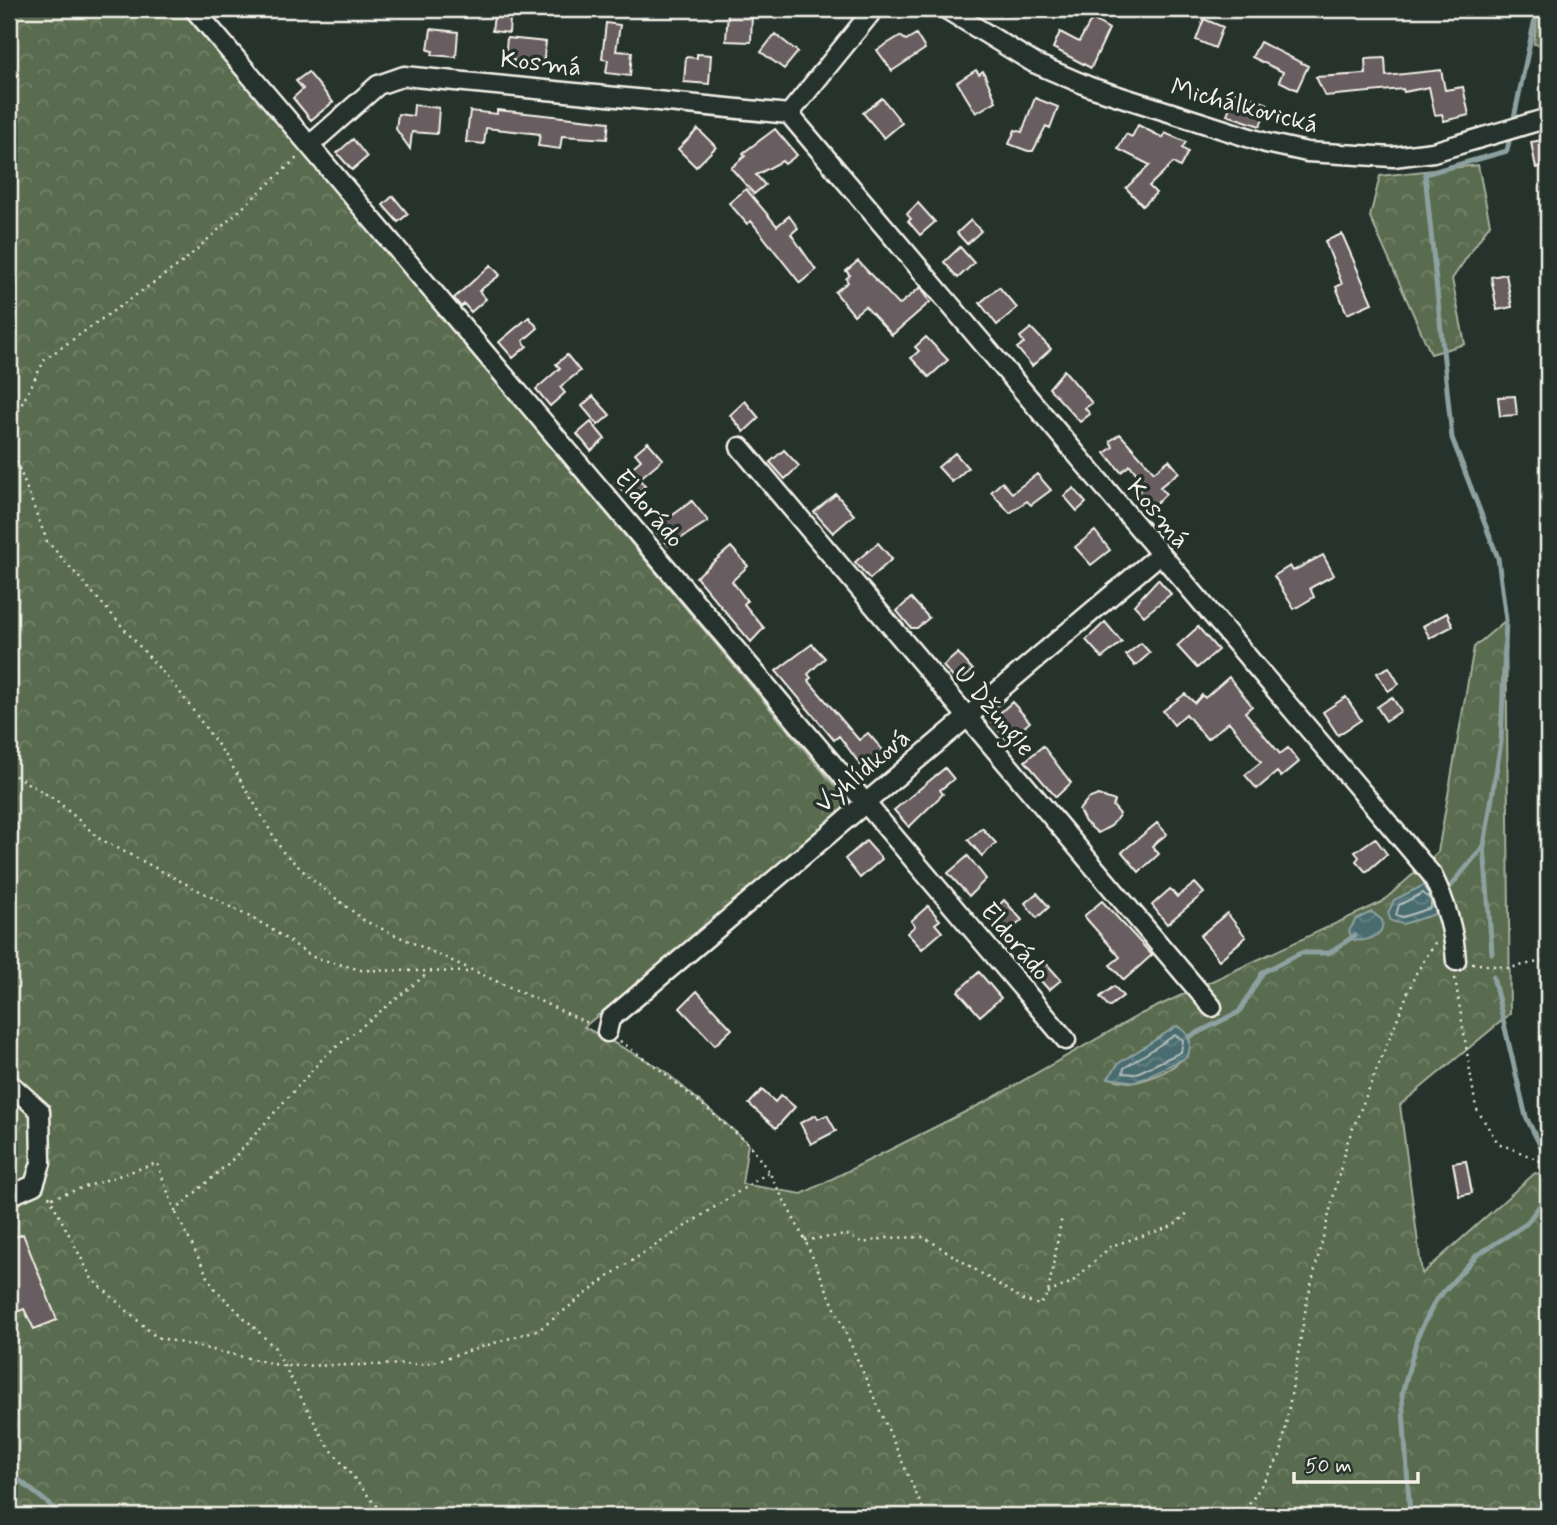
<svg xmlns="http://www.w3.org/2000/svg" width="1557" height="1525" font-family="Mynerve,sans-serif">
	<defs>
		<pattern id="grass-tufts" width="24" height="20" patternUnits="userSpaceOnUse" patternTransform="scale(1.75)"><rect width="24" height="20" fill="#5a6c4f"/><path d="M3 7l-1-3M5 7V3M7 7l1-3M15 17l-1-3M17 17v-4M19 17l1-3" fill="none" stroke="#728168"/></pattern>
		<pattern id="forest-crowns" width="20" height="18" patternUnits="userSpaceOnUse" patternTransform="scale(1.75)"><rect width="20" height="18" fill="#5a6c4f"/><path d="M2 6a3 3 0 1 1 6 0M12 15a3 3 0 1 1 6 0" fill="none" stroke="#728168"/></pattern>
		<pattern id="water-waves" width="16" height="10" patternUnits="userSpaceOnUse" patternTransform="scale(1.75)"><rect width="16" height="10" fill="#496c70"/><path d="M0 5q4-4 8 0t8 0" fill="none" stroke="#648184"/></pattern>
	</defs>
	<rect width="100%" height="100%" fill="#26332d"/>
	<filter id="ink" filterUnits="userSpaceOnUse"><feTurbulence type="fractalNoise" baseFrequency=".0143" numOctaves="2"/><feDisplacementMap in="SourceGraphic" scale="14" xChannelSelector="R" yChannelSelector="G"/><feConvolveMatrix kernelMatrix="1 2 1 2 8 2 1 2 1" color-interpolation-filters="sRGB"/></filter>
	<g filter="url(#ink)">
		<!-- grass -->
		<path fill="url(#grass-tufts)" stroke="#a7ae9c" stroke-width="2" d="M1538 9H1548V45L1534 44Z"/>
		<!-- forest -->
		<path fill="url(#forest-crowns)" stroke="#a7ae9c" stroke-width="2" fill-rule="evenodd" d="M9 9H183L850 804 584 1027 661 1068 748 1143 742 1184 802 1194 987 1101 1141 1014 1382 902 1438 852 1474 647 1506 620 1510 1014 1400 1105 1422 1274 1535 1173 1548 1176V1516H9ZM1189 1037C1195 1061 1157 1077 1136 1082 1127 1083 1117 1080 1109 1078 1129 1050 1157 1045 1189 1037Z
			M1478 165 1490 224 1452 279 1465 344 1431 354 1370 217 1380 176Z"/>
		<!-- water -->
		<path fill="url(#water-waves)" stroke="#8da1a0" stroke-width="2" d="M1426 884 1437 897 1439 913 1403 924 1391 921 1388 913 1394 900Z
			M1372 912 1382 920C1386 936 1364 944 1352 939L1349 931 1356 919Z
			M1177 1026C1190 1033 1193 1044 1187 1057L1136 1082 1108 1078 1119 1063Z"/>
		<g fill="none" stroke-linecap="round" stroke-linejoin="round">
			<!-- shore -->
			<path stroke="#b0bcb8" stroke-width="2" d="M1423 893 1431 900V908L1403 917 1396 915 1399 905Z
				M1175 1035 1183 1040 1181 1052 1135 1074 1123 1073 1124 1068Z"/>
			<!-- stream -->
			<path stroke="#8da1a0" stroke-width="5" d="M1445 893 1483 847
				M1492 953 1484 846 1501 742 1506 620 1498 558 1452 438 1425 174 1507 151 1537 9
				M1493 977 1526 1117 1543 1151
				M1189 1037 1239 1012 1263 972 1301 953H1329L1354 936
				M9 1472 64 1516
				M1410 1516 1402 1394 1418 1335 1436 1300 1477 1255 1526 1224 1544 1200 1548 1188"/>
		</g>
		<!-- building -->
		<path fill="#685d60" stroke="#f4f1e8" stroke-width="2" d="M728 11 752 12 751 42 726 41Z
			M494 16 510 18 509 33 492 31Z
			M1092 19 1109 29 1091 68 1053 48 1060 32 1079 42Z
			M1204 19 1223 27 1215 48 1196 40Z
			M606 23 620 25 616 51 632 52 630 76 606 73 608 60 602 59Z
			M431 29 458 32 456 57 432 55 433 51 428 50Z
			M775 34 798 52 784 69 761 52Z
			M916 34 925 49 892 71 877 50 900 36 906 40Z
			M507 38 546 42 543 65 513 63 514 60 505 59Z
			M1260 42 1308 66 1297 90 1279 81 1283 72 1252 57Z
			M697 54 711 55 709 84 684 82 686 57 697 58Z
			M1385 58 1386 76 1441 70 1445 90 1463 87 1469 115 1444 121 1442 114 1435 115 1429 87 1404 92 1403 89 1325 96 1316 77 1366 74 1365 59Z
			M976 70 979 74 983 71 996 101 976 113 957 82Z
			M308 72 333 102 311 120 293 98 303 89 296 81Z
			M1235 91 1268 104 1260 126 1227 115Z
			M882 98 902 123 884 138 863 113Z
			M1035 98 1058 107 1050 128 1046 126 1033 151H1028L1009 144 1015 130 1022 132Z
			M414 105 439 108 437 134 412 132 410 149 396 129 398 114 413 116Z
			M497 110 609 122 607 139 562 136 560 149 538 146 540 134 486 128 484 144 466 142 470 111 497 114Z
			M1138 125 1163 138 1165 133 1186 142 1182 148 1188 152 1180 167 1173 163 1149 186 1156 193 1143 206 1126 188 1150 165 1118 149 1126 134 1132 137Z
			M698 129 716 147 696 167 678 149Z
			M775 129 797 155 785 164 782 161 756 175 765 185 754 194 731 168 745 156 743 153Z
			M353 139 367 157 352 170 337 153Z
			M1548 139V166L1536 168 1531 142Z
			M746 189 777 226 789 216 798 228 791 234 816 270 800 283 751 221 747 224 729 203Z
			M393 196 408 214 398 222 383 205Z
			M918 203 935 222 920 235 908 221 911 219 907 214Z
			M971 220 981 231 967 244 957 233Z
			M1342 234 1372 303 1347 314 1336 287 1342 284 1325 241Z
			M960 247 974 263 958 278 944 262Z
			M858 261 899 305 921 287 930 302 892 335 865 306 854 315 835 292 848 282 846 279 850 275 846 271Z
			M491 265 500 275 479 291 486 299 471 312 464 304 461 307 454 298Z
			M1506 274 1512 307 1497 310 1491 277Z
			M999 287 1017 308 997 325 980 303Z
			M529 317 538 328 523 341 527 346 513 358 499 342Z
			M1031 328 1051 349 1032 366 1017 348 1024 343 1020 337Z
			M926 337 948 360 929 377 911 358 919 351 915 347Z
			M567 355 580 371 560 387 565 393 550 406 536 389 560 368 556 364Z
			M1064 370 1092 403 1085 408 1090 414 1080 422 1049 388Z
			M593 396 610 415 598 425 582 406Z
			M1515 396 1517 415 1500 416 1498 397Z
			M745 401 759 418 744 432 730 415Z
			M591 422 605 439 591 451 577 434Z
			M1120 434 1154 472 1169 460 1179 472 1160 487 1166 494 1151 509 1138 492 1145 485 1130 465 1121 472 1105 453 1113 447 1110 441Z
			M648 442 663 459 639 479 645 486 630 499 615 482 641 460 635 453Z
			M784 450 799 466 785 479 770 462Z
			M955 453 968 468 952 482 938 467Z
			M1037 474 1051 490 1031 505 1027 501 1010 513 991 492 1002 482 1012 493Z
			M1074 488 1086 503 1077 511 1064 496Z
			M836 494 854 515 833 533 814 512Z
			M692 501 708 521 669 546 654 529Z
			M1095 531 1110 550 1091 565 1075 547Z
			M878 543 892 559 870 579 855 562Z
			M731 547 748 566 732 581 747 601 744 604 764 628 751 642 696 577Z
			M1323 555 1334 575 1310 588 1314 597 1294 609 1274 576 1290 566 1293 571Z
			M1158 579 1171 594 1144 616 1134 605Z
			M911 598 929 618 917 628H911L897 611Z
			M1447 613 1453 626 1430 638 1423 626Z
			M1105 622 1122 642 1102 658 1086 640Z
			M1198 627 1218 650 1197 668 1177 646Z
			M1141 643 1150 653 1135 666 1126 655Z
			M812 644 825 658 808 674 811 678 808 680 859 740 868 733 889 757 868 775 839 736 834 740 776 671Z
			M958 653 973 670 958 683 943 666Z
			M1389 667 1399 684 1388 691 1377 673Z
			M1229 677 1252 706 1245 712 1280 754 1288 748 1299 762 1281 777 1277 772 1257 789 1245 775 1261 762 1229 722 1207 739 1186 714 1174 725 1163 711 1185 694 1195 703 1202 695 1205 698Z
			M1346 697 1361 720 1338 735 1323 712Z
			M1392 697 1401 711 1386 721 1377 707Z
			M1012 702 1030 722 1008 741 991 721Z
			M1043 746 1071 783 1056 797 1025 761Z
			M945 768 954 779 940 790 943 794 909 827 894 810Z
			M1098 795 1115 801 1113 806 1120 814 1111 826 1098 833 1085 822 1079 810 1088 799Z
			M1157 823 1167 834 1152 846 1159 854 1139 872 1122 852Z
			M982 828 996 843 982 856 968 840Z
			M1375 838 1387 854 1366 872 1356 861 1359 857 1355 852Z
			M866 841 882 859 860 878 845 859Z
			M968 856 986 879 969 896 948 873Z
			M1195 883 1204 893 1167 924 1152 905 1170 889 1177 897Z
			M1037 893 1049 907 1037 918 1025 903Z
			M1004 900 1022 920 1004 937 987 918Z
			M1102 901 1152 955 1124 980 1110 965 1120 957 1084 916Z
			M928 906 940 920 935 924 942 932 922 949 907 933 915 926 911 921Z
			M1227 913 1246 937 1219 960 1200 936Z
			M1044 961 1061 980 1049 990 1032 971Z
			M979 972 1001 998 980 1016 958 991Z
			M1114 986 1123 996 1109 1007 1100 997Z
			M697 991 732 1029 715 1045 680 1008Z
			M762 1090 775 1102 781 1095 795 1107 776 1128 749 1104Z
			M816 1115 818 1119 827 1115 836 1131 811 1144 800 1123Z
			M1466 1161 1472 1193 1459 1196 1453 1163Z
			M23 1234 57 1320 34 1329 24 1309 9 1315V1239Z"/>
		<g fill="none" stroke-linecap="round" stroke-linejoin="round">
			<!-- minor casing -->
			<g stroke="#f4f1e8" stroke-width="23">
				<path id="minor" d="M194 9 1066 1040
					M946 9 1034 63 1090 87 1266 143 1307 152 1393 157 1433 152 1548 118
					M789 114 874 9
					M310 145 378 85 404 76 789 114 1432 875C1446 903 1454 929 1456 961
					M740 447 1212 1007
					M607 1032 610 1019 1159 555
					M9 1083 40 1111 41 1163 34 1185 9 1196"/>
			</g>
			<!-- path -->
			<path stroke="#f4f1e8" stroke-width="2.5" stroke-dasharray="2 5" stroke-linecap="butt" d="M9 429 45 359 183 262 298 157
				M9 442 47 541 179 691 228 759 283 852 316 883 365 921 590 1024
				M9 772 56 800 100 839 265 925 313 957 361 970 471 972
				M1472 963 1509 968 1548 960
				M1455 978 1476 1108 1498 1143 1548 1164
				M620 1041 662 1071 749 1144 769 1172 805 1240 926 1516
				M49 1196 92 1279 156 1337 283 1366 426 1364 540 1329 616 1271 769 1172
				M52 1198 157 1163 175 1211 232 1160 325 1056 428 973
				M176 1213 213 1287 274 1347 325 1442 378 1508 388 1516
				M805 1240 847 1235 863 1243 886 1238 924 1237 1023 1300 1040 1305 1048 1293 1062 1216
				M1048 1293 1072 1282 1111 1246 1173 1226 1190 1211
				M1242 1516 1281 1454 1307 1301 1347 1143 1415 975 1436 941"/>
			<!-- minor -->
			<use href="#minor" stroke="#26332d" stroke-width="18"/>
		</g>
	</g>
	<g text-anchor="middle" stroke-width="7" stroke-linejoin="round" paint-order="stroke">
		<!-- street labels -->
		<g font-size="26" fill="#f4f1e8" stroke="#26332d">
			<text transform="translate(541 62) rotate(6)" y="9">Kosmá</text>
			<text transform="translate(1245 105) rotate(15)" y="9">Michálkovická</text>
			<text transform="translate(650 508) rotate(50)" y="9">Eldorádo</text>
			<text transform="translate(1159 513) rotate(50)" y="9">Kosmá</text>
			<text transform="translate(995 710) rotate(50)" y="9">U Džungle</text>
			<text transform="translate(862 770) rotate(-40)" y="9">Vyhlídková</text>
			<text transform="translate(1016 941) rotate(50)" y="9">Eldorádo</text>
		</g>
	</g>
	<!-- margin -->
	<rect width="1557" height="1525" fill="none" stroke="#26332d" stroke-width="35"/>
	<rect x="18" y="18" width="1522" height="1490" fill="none" stroke="#f4f1e8" stroke-width="2.5" filter="url(#ink)"/>
	<!-- scale -->
	<path d="M1294 1472v10h124v-10" fill="none" stroke="#f4f1e8" stroke-width="3.5"/>
	<text x="1305" y="1472" font-size="21" fill="#f4f1e8" stroke="#26332d" stroke-width="5" paint-order="stroke">50 m</text>
</svg>
